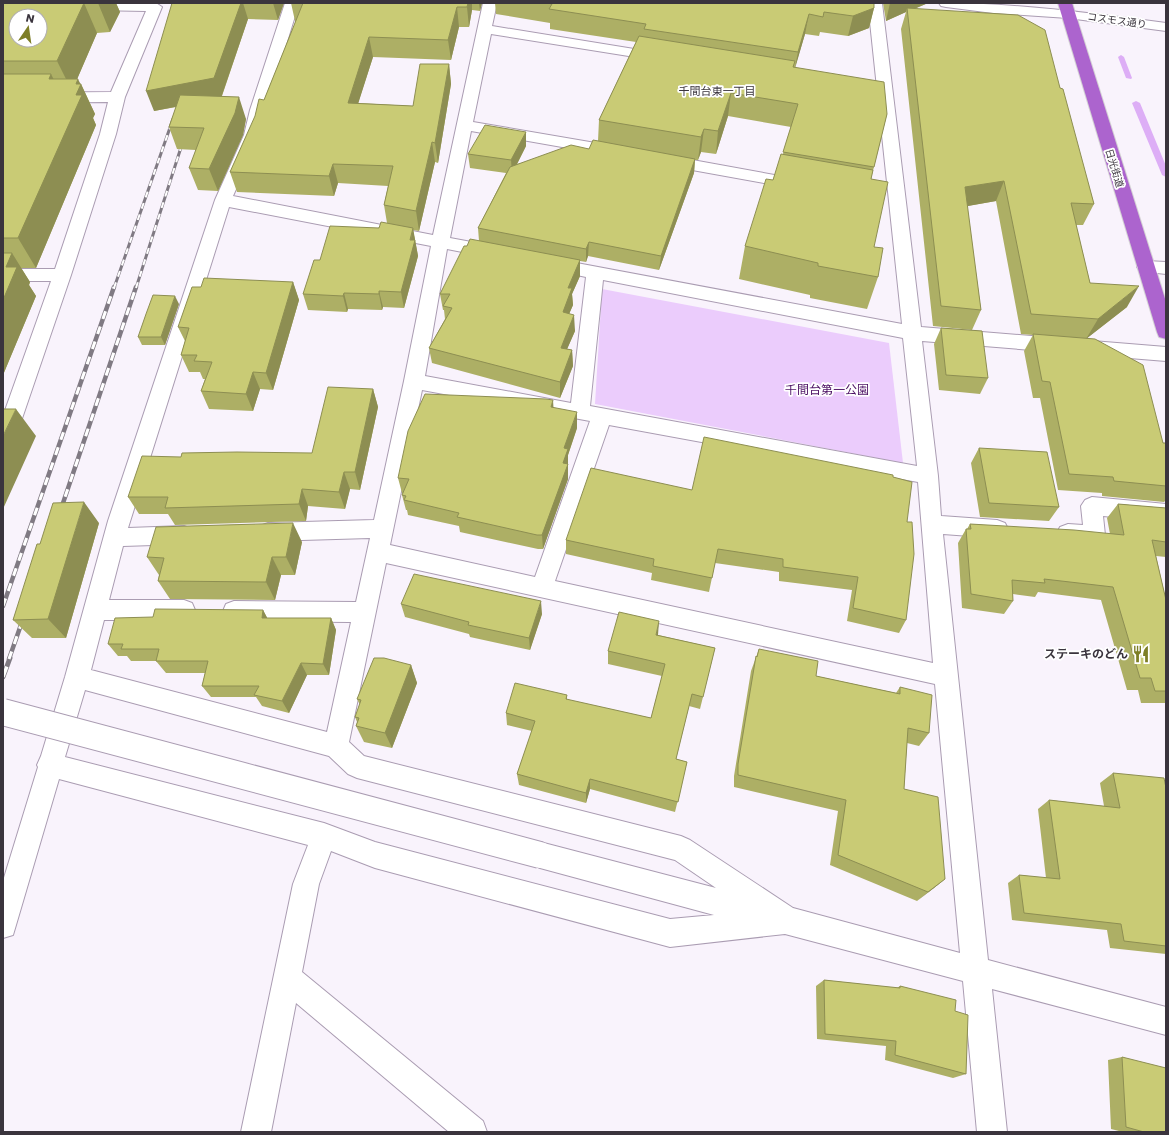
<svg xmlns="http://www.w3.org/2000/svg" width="1169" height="1135" font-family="Poppins,'Noto Sans JP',sans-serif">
	<rect width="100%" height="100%" fill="#f9f3fc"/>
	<!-- green -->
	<path fill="#ebccfc" d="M602 289 889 343 903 463 595 404Z"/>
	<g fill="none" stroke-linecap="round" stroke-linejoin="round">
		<!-- stream -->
		<path fill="#ddaef6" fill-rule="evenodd" d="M1121 55 1124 57 1132 78 1131 79 1126 78 1118 57Z
			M1136 101 1140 103 1166 166V177L1162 175 1132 103Z"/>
		<!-- minor casing -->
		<g stroke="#aa9cb2" stroke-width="2">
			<path id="minor" d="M82 3H156L162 7 125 97 116 134 71 275 13 445 10 451 3 453V416L51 281H3V269H55L100 134 108 102 3 103V93L111 92 146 11 93 10 88 9Z
				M285 3H299L266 110 260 135 233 196 433 235 483 3H497L492 26 665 54 667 57 665 60 660 61 491 34 473 122 619 147 625 148 627 152 625 156 619 157 471 131 450 238 493 246 499 248 502 252 499 256 493 258 447 249 425 376 571 403 586 277 544 268 541 264 544 260 550 258 902 324 868 3H882L921 327 1166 347V361L922 341 938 476 941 516 997 520 1005 523 1008 529 1005 535 997 538 943 534 988 960 1166 1007V1035L992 989 1007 1132H977L963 981 785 934 670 947 375 868 331 851 319 884 302 972 483 1121 487 1132H449L296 1003 271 1132H241L293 884 308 845 59 779 16 925 13 935 3 938V881L38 767 37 765 41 756 65 677 108 521 215 200 244 135 250 110ZM229 207 431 246 404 381 374 520 268 523 260 526 257 532 260 538 268 541 370 538 356 602 234 601 226 604 223 611 226 618 234 621 351 622 327 732 91 670 104 620H184L192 617 195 610 192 603 184 600H109L123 546 184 544 192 541 195 535 192 529 184 526 128 528ZM603 280 903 338 917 466 590 406ZM422 390 590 421 535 577 390 545ZM609 425 918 482 933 663 555 581ZM386 563 935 684 960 953 793 908 690 840 681 836 364 756 349 742ZM85 690 329 756 348 774 357 778 675 860 716 888 540 842 531 846 527 855 531 864 540 868 714 915 670 919 375 842 324 823 65 757Z
				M939 3C1015 3 1091 13 1166 23V31L1068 18 993 13 946 7 941 6Z
				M665 155 802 180 808 181 810 185 808 189 802 190 659 164 657 160 659 156Z
				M1146 261 1166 262V274L1140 271 1137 267 1140 263Z
				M1092 497 1166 504V522L1103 516 1105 535 1102 541C1089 546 1073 544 1060 539L1057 533 1060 527 1068 524 1083 525 1081 506 1085 500Z"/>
		</g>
		<!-- highway casing -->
		<g stroke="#d4d2d4" stroke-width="2">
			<path id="highway" d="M1058 3H1072L1166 302V339L1159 337 1157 332Z"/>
		</g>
		<!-- minor -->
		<use href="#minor" fill="#fff" fill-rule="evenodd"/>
		<!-- highway -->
		<use href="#highway" fill="#ac64ce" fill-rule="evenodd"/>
		<!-- rail-far2 casing -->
		<g stroke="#807a83" stroke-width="3">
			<path id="rail-far2" d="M114 288 173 119
				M136 288 184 138"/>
		</g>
		<!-- rail-far1 casing -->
		<g stroke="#807a83" stroke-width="4.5">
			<path id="rail-far1" d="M60 512 136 287
				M3 606 114 287
				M9 659 24 616"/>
		</g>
		<!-- rail casing -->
		<g stroke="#807a83" stroke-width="5">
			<path id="rail" d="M3 677 10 658"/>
		</g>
		<!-- rail-far2 -->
		<use href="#rail-far2" stroke="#fff" stroke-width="2" stroke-dasharray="6" stroke-linecap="butt"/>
		<!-- rail-far1 -->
		<use href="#rail-far1" stroke="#fff" stroke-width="3" stroke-dasharray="8" stroke-linecap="butt"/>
		<!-- rail -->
		<use href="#rail" stroke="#fff" stroke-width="3.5" stroke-dasharray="11" stroke-linecap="butt"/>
		<!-- minor-bridge casing -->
		<g stroke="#aa9cb2" stroke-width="28" stroke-linecap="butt">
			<path id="minor-bridge" d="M3 712 540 855"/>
		</g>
		<!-- minor-bridge -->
		<use href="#minor-bridge" stroke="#fff" stroke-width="26"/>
	</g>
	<!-- wall -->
	<path fill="#adaf65" d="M3 3H116L120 12 110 32 97 33 77 79 80 84H81L95 114 93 118 96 125 36 268H21L30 282 29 285 36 296 3 375Z
		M172 3H284L278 20 248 19 222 96 246 119 243 135 218 191 198 190 189 168 196 150 177 149 169 127 176 107 154 111Z
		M291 3H482L480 11 472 10 469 27H459L451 60 373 57 358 103 413 106 449 64 451 84 438 163 435 162 419 231 413 230 418 256 404 308 383 307 382 310 348 309 347 312 308 310 303 294 320 260 387 223 384 205 388 186 338 183 334 196 237 192 230 172 264 100 296 21H295Z
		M495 3H874V8L869 28 848 36 820 32 819 36 805 34 795 67 887 114 871 179 874 247 878 277 867 309 810 298V295L739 279 745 246 773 180 783 154 791 127 728 116 716 154 701 152 698 160H695L694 173 659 270 588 256 586 262 580 261V276L572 294 573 305 569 314 575 331 567 349 572 350 573 366 560 398 432 363 429 348 445 319 444 310H443L440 294 467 246 479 241 478 228 506 173 470 168 468 154 526 132V146L517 164 589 149 598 141 599 120 636 42 550 29V23L496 14Z
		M883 3H928L914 9 1060 88 1094 204 1083 225H1076L1090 283 1127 307 1087 338 1163 443 1166 445V500L1164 502 1102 496V493L1058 490 1040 398H1033L1024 351 1033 335 1021 334 996 201 967 206 981 310 972 330 933 326 901 29 906 12 886 21Z
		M293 282 299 300 273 390 260 389 253 411 209 409 201 391 205 379H203L200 372H189L181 355 185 341 178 327 201 287Z
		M179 304 165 345H142L138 337Z
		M941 328 988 378 980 394 939 390 934 344Z
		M373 389 378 407 360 490 350 489 345 509 308 506 306 521 175 525 168 514H139L128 497 181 457 312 453Z
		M553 407 577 428 568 455V479L543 549H538L460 532 459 526 408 515 407 510H406L402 495 403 493H402L398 478Z
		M979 448 1059 507 1049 521 980 517 971 463Z
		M893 477 907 522 906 620 899 633 847 621 852 590 779 581V572L715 563 709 592 651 580 652 573 566 554V540L692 490Z
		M1118 504 1166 508V557L1156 556 1166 600V707L1165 703H1141L1138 690H1127L1101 600 1038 592 1035 597 1013 594V601L1004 614 962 608 958 543 966 529H967L970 524 1110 534 1107 518Z
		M99 523 66 638H32L13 620 40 544Z
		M302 542 295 575H281L275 600 170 599 158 581 159 575 147 557Z
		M401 604 542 614 530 650 470 637 469 634 405 617Z
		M263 610 267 618H331L336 630 329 675H307L289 713 262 706 256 697H211L202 686 205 673H166L156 661H131L127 656H118L108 644 153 617Z
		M658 635 715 648 700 709 689 706 676 759 687 762 675 812 590 789 586 803 519 785 517 774 532 731 507 725 506 713 567 695V700L651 718 662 676 608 664V651Z
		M759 649 816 676 896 693 900 687 929 733 919 746 907 743 904 789 945 879 917 901 830 865 838 811 734 787V776L751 671Z
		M411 665 417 683 392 748 364 742 356 726 357 722 355 717 360 705 357 699Z
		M1113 773 1166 788V954L1110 948 1107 930 1012 920 1008 883 1019 875 1046 878 1038 809 1049 800 1104 806 1100 783Z
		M824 980 897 988 900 986 955 1011 966 1074 953 1078 885 1060 886 1046 817 1039 816 986Z
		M1122 1057 1166 1132H1123L1111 1129 1108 1060Z"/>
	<!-- shaded-wall -->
	<path fill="#8d8e52" d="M84 3 97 33 72 91 57 61Z
		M98 3H116L120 12 110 32Z
		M241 3H243L248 19 221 98 154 111 146 91Z
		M273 3H284L278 20Z
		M468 3H472V10L469 27 467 7Z
		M479 3H482L480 11Z
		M890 3H928L907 12V8L906 12 886 21Z
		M457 7 459 27 451 60 448 40Z
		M874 8 869 28 848 36 853 16Z
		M809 14 805 34 794 72 798 52Z
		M369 37 373 57 352 123 348 103Z
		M449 64 451 84 438 163 435 143Z
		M51 74 66 104 49 79Z
		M78 79 81 85V84L95 114 93 118 96 125 36 268 18 238 76 95V84Z
		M731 93 728 116 716 154 718 131Z
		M239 97 246 119 243 135 218 191 209 169Z
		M704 129 701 152 698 160 701 137Z
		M526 132V146L512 174 511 160Z
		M432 142 435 162 419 231 416 211Z
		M695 159 694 173 659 270 661 256Z
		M333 164 338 183 334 196 329 176Z
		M1004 181 996 201 957 208 965 187Z
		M413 228 418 256 404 308 401 292Z
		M589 242 588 256 586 262V249Z
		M12 253 30 282 29 285 36 296 3 375V300L6 267Z
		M580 260V276L572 294 573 305 563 328V312L568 288Z
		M293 282 299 300 273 390 266 373Z
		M1139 286 1127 307 1086 339 1098 319Z
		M379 291 383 307 382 310 379 294Z
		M344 293 348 309 347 312 343 296Z
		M175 296 179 304 165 345 161 337Z
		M574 315 575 331 561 363V348Z
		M572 350 573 366 560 398V382Z
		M253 372 260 389 253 411 246 394Z
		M373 389 378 407 360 490 355 472Z
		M553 400 554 416 551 407Z
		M16 409 36 436 3 509V436Z
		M577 412V428L568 455V479L543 549 542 535 563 463 564 448Z
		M344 472 350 489 345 509 339 492Z
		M302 489 308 506 306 521 299 504Z
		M84 502 99 523 66 638 48 619Z
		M293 523 302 542 295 575 286 557Z
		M272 557 281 575 275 600 266 582Z
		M541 601 542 614 530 650 529 638Z
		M263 610 270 623 262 618Z
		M331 618 336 630 329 675 323 664Z
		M659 621 658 635 654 648 656 635Z
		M301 663 307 675 289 713 282 701Z
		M411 665 417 683 392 748 385 733Z
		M590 779V789L586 803V793Z
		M945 879 934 888 917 901 928 892Z"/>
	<!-- building -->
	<path fill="#c9cb75" stroke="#8d8e52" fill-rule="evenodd" d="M3 3H84L57 61H3ZM16 16H40V40H16Z
		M172 3H241L214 78 146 91Z
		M303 3H468L467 7H457L448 40 369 37 348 103 413 106 420 64H449L435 143 432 142 416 211 384 205 393 166 333 164 329 176 230 172 255 116 259 99 264 100Z
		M547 3H874V8L853 16 824 12 823 17 809 14 798 52 644 29 646 24 549 9 552 4Z
		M907 8 1018 15 1045 30 1060 88 1063 89 1094 204 1071 203 1090 283 1139 286 1098 319 1031 314 1004 181 965 187 981 310 941 306Z
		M639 36 795 61 793 67 884 82 887 114 874 167 783 152 798 104 731 93 718 131 704 129 701 137 599 120Z
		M3 74H51L49 79H78L76 84H81L76 95H82L18 238H3Z
		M180 95 239 97 235 113 209 169 189 168 204 128 169 127Z
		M485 125 526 132 511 160 468 154Z
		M593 140 695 159 661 256 589 242 586 249 478 228 510 167 571 145 589 149Z
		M781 154 873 170 871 179 888 182 874 247 883 248 878 277 818 266V263L745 246 766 179 773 180Z
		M381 222 413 228 410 240H415L401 292 379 291V294L344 293 343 296 303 294 314 260H320L330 226 379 228Z
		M470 239 580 260 568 288H572L563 312 574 315 561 348 572 350 560 382 429 348 452 308 443 306 450 294H440L464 246H467Z
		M3 253H12L6 267H17L3 300Z
		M204 278 293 282 266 373 253 372 246 394 201 391 212 362 194 361 197 355H181L189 328 178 327 192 287H201Z
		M153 295 175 296 161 337H138L146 314Z
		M941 328 982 331 988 378 946 375Z
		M1033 334 1095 339 1143 365 1163 443H1166V486L1114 481 1113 477 1069 474 1050 382 1042 381Z
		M328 387 373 389 355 472H344L339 492 302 489 299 504 165 508 168 497H128L142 456 181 457 182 453 237 452 312 453Z
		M425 394 546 399 553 400 551 407 577 412 564 448 568 449 563 463 568 464 542 535H537L457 517 459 513 404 500 406 496 402 495 409 479 398 478 408 431Z
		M3 409H16L3 436Z
		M704 437 893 475V477L912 482 907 522H912L914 554 906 620 853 608 858 577 783 567V559L718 549 712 578 653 566 654 559 566 540 591 468 692 490Z
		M979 448 1047 452 1059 507 989 503Z
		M84 502 48 619 13 620 37 544H40L53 503Z
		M1118 504 1166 508V542L1152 540 1166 600V691H1155L1151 678H1140L1113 587 1044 579 1045 583 1012 580 1013 601 971 594 966 529H971L970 524 1074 530 1124 535Z
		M293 523 286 557H272L266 582 158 581 164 558 147 557 156 527Z
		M414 574 541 601 529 638 468 625 469 622 401 604Z
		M155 609 263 610 262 618H331L323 664 301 663 282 701 254 695 259 686H202L208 661H156L159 649H121L123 644H108L115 618 153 617Z
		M619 612 659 621 656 635 715 648 703 697 692 694 676 759 687 762 678 802 590 779 586 793 517 774 535 721 506 713 515 683 567 695 566 699 651 718 665 664 608 651Z
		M759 649 818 661 816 676 900 694V687L932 695 929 733 908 728 904 789 938 797 945 879 928 892 838 855 846 800 738 775V764L756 656 757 657Z
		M374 658H384L411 665 385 733 356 726 359 718 355 717 361 700 357 699Z
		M1113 773 1164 778 1166 788V946L1124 941 1121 924 1024 913 1019 875 1060 879 1049 800 1120 808Z
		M824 980 900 988V986L956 1000 955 1011 968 1015 966 1074 895 1055 896 1041 825 1034Z
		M1122 1057 1166 1068V1132H1144L1126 1127Z"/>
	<!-- icons -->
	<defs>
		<g id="restaurant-bare" transform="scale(1.38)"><path d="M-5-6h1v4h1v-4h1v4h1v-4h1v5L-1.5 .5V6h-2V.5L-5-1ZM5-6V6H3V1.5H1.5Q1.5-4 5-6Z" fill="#7d7e26" stroke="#fff" stroke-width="2.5" paint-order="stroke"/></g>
	</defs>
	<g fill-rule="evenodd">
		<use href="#restaurant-bare" x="1141" y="654"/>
	</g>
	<g text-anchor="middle" stroke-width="3.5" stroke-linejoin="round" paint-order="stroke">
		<!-- far-street labels -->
		<g font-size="10" fill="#3a343d" stroke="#fff">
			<text transform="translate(1117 20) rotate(8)" y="4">コスモス通り</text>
			<text transform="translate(1115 168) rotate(73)" y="4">日光街道</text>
		</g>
		<!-- far-neighbourhood labels -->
		<g font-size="11" fill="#3a343d" stroke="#fff">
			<text x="717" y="95">千間台東一丁目</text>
		</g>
		<!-- park labels -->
		<g font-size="12" fill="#4b0f63" stroke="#fff">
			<text x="827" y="394">千間台第一公園</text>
		</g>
		<!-- poi labels -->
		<g font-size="12" font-weight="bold" fill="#3a343d" stroke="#fff" text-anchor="end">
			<text x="1128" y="658">ステーキのどん</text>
		</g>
	</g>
	<!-- border -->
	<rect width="1169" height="1135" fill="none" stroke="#3a343d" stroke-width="8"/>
	<!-- north arrow -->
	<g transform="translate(28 28) rotate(13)"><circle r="19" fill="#ffffff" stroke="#b0aeb1"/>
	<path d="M0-3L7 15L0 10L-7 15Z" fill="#7d7e26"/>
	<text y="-6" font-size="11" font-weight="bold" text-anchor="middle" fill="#3a343d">N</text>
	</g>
</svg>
